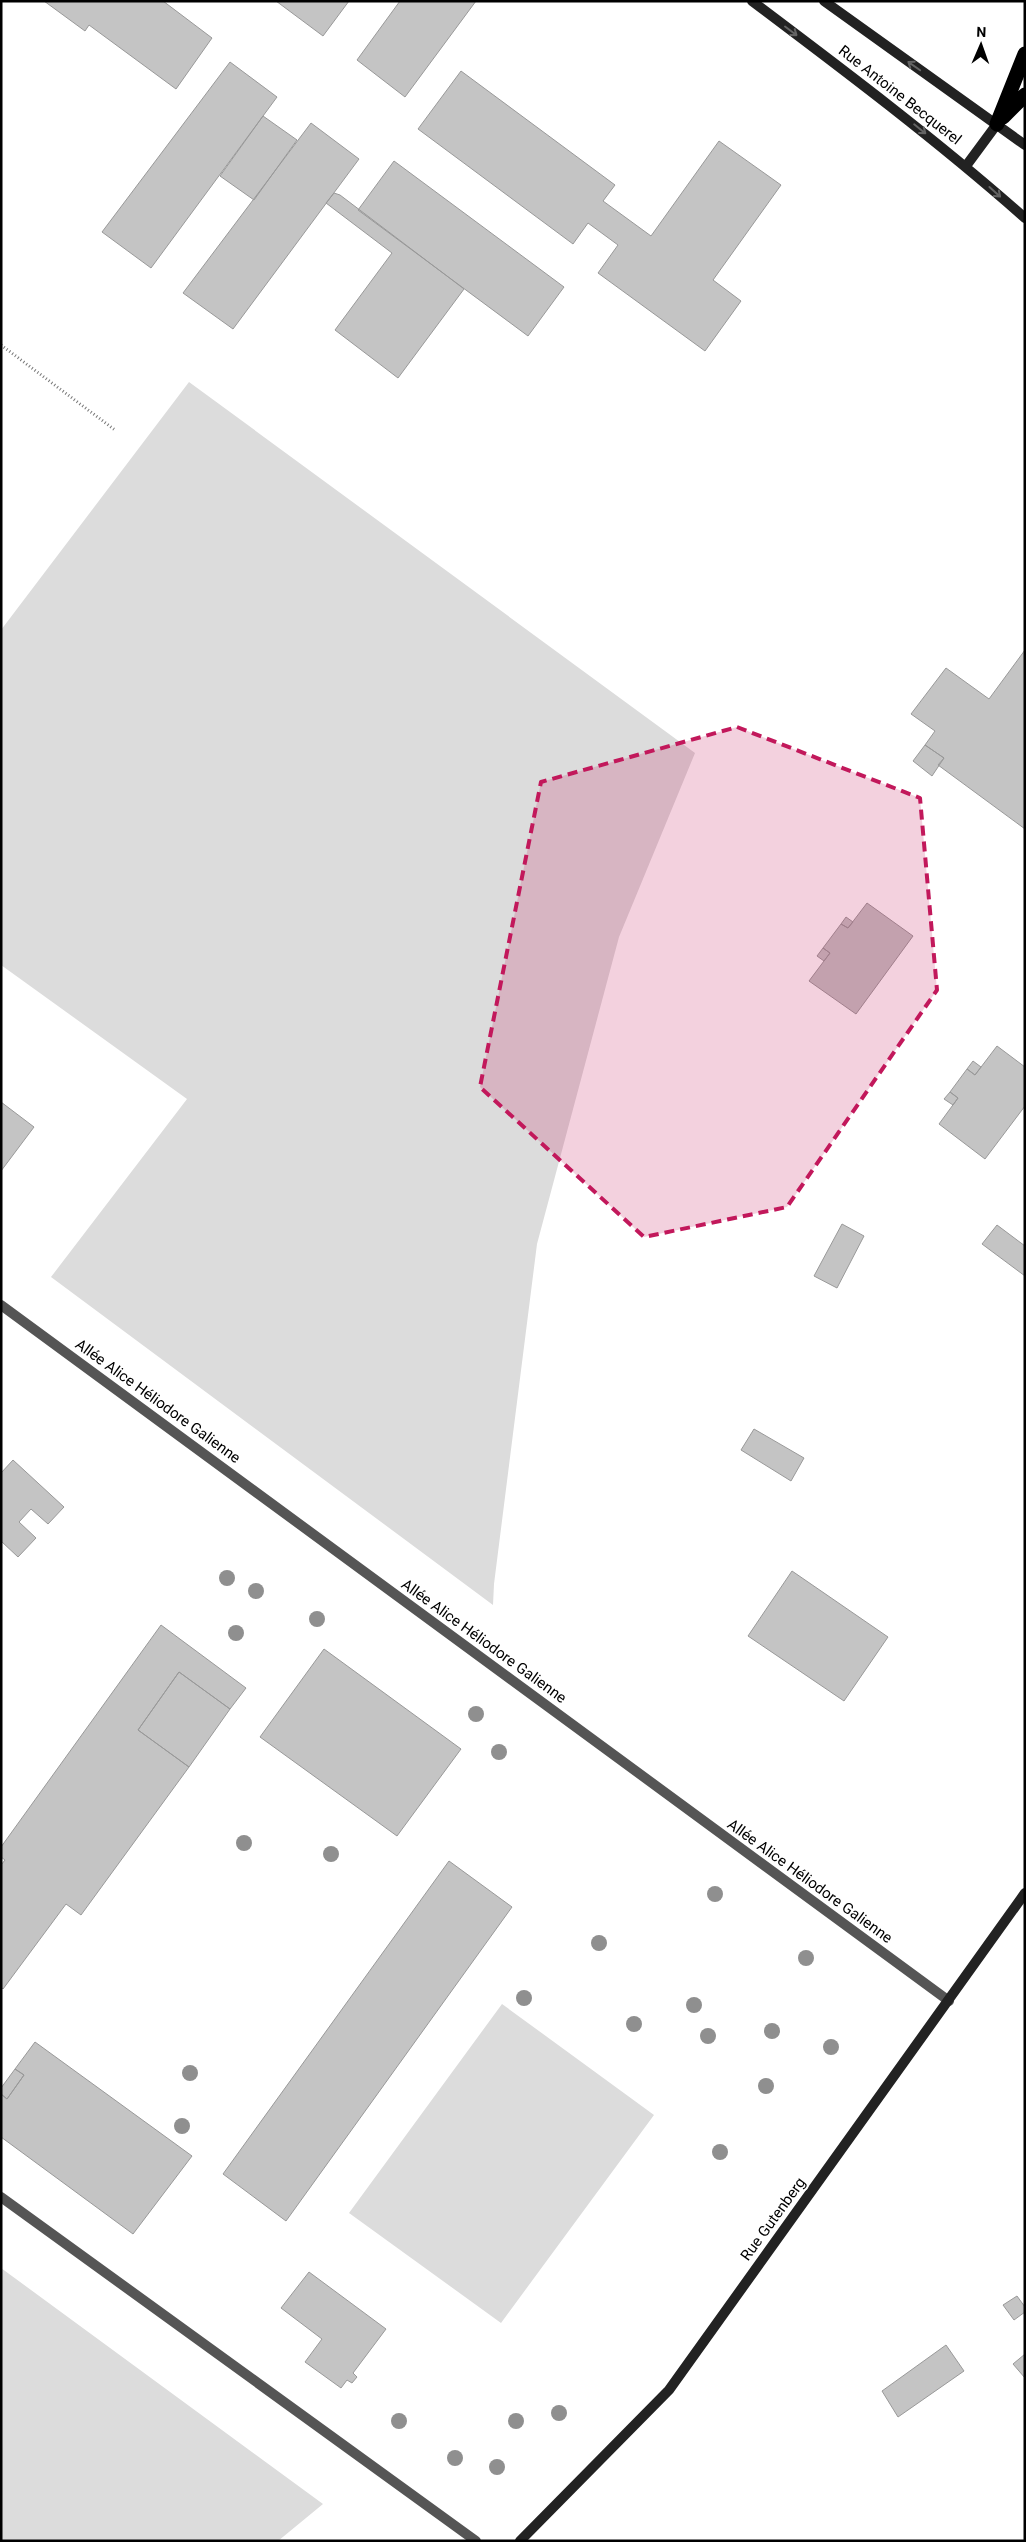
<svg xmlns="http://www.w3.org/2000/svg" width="1026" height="2542" font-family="Roboto,sans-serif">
	<rect width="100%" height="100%" fill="#fff"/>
	<!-- green -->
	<path fill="#dcdcdc" d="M189 382 695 753 619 937 537 1244 494 1584 493 1605 51 1277 187 1099 1 965V630Z
		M502 2004 654 2115 501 2323 349 2213Z
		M1 2268 323 2504 278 2541H1Z"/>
	<!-- building -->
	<path fill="#c4c4c4" stroke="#999" d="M44 1H163L212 38 176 89 89 25 85 31Z
		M276 1H349L323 36Z
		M400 1H476L405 97 357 60Z
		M230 62 277 97 151 268 102 232Z
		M461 71 615 185 603 201 651 236 719 141 781 185 713 280 741 301 705 351 598 273 618 245 588 223 573 244 418 129Z
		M263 116 297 140 254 200 220 176Z
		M311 123 359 159 233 329 183 293Z
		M394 161 564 287 528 336 358 210Z
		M334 193 340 195 464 289 398 378 335 330 392 253 326 203Z
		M1025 650V829L938 765 944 758 925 745 935 731 911 714 946 668 989 699Z
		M925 745 944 758 932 776 913 761Z
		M867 903 913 936 856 1014 809 981 830 953 823 948 841 924 848 928Z
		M846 917 853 922 848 928 841 924Z
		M823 948 830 953 824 961 817 956Z
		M997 1046 1025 1067V1106L985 1159 939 1124 958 1098 950 1092 967 1069 975 1075Z
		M973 1061 981 1067 975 1075 967 1069Z
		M950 1092 958 1098 953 1105 944 1099Z
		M1 1102 34 1127 1 1171Z
		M842 1224 864 1236 837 1288 814 1276Z
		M997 1225 1025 1246V1276L982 1244Z
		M754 1429 804 1458 791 1481 741 1450Z
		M13 1460 64 1507 48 1524 31 1509 19 1522 36 1538 18 1557 1 1541V1473Z
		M792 1571 888 1637 844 1701 748 1636Z
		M161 1625 246 1688 230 1709 179 1672 138 1730 189 1767 81 1915 66 1904 3 1989 1 1987V1865L5 1860 1 1857V1847Z
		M324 1649 461 1749 397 1836 260 1737Z
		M179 1672 230 1709 189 1767 138 1730Z
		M449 1861 512 1907 286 2221 223 2174Z
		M35 2042 192 2156 133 2234 1 2137V2094L7 2099 24 2075 15 2069Z
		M15 2069 24 2075 7 2099 1 2094V2088Z
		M309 2272 386 2329 353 2373 357 2377 352 2383 347 2380 341 2388 305 2362 322 2339 281 2308Z
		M1017 2296 1025 2307V2312L1014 2320 1003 2305Z
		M946 2345 964 2371 898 2417 882 2391Z
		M1025 2354V2378L1013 2364Z"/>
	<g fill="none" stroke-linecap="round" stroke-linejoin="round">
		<!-- path -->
		<path stroke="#777" stroke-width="3" stroke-dasharray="1 2.5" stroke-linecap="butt" d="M1 345 115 430"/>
		<!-- lane -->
		<path stroke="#555" stroke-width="10" d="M1 2197 476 2541"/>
		<!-- street -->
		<path stroke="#555" stroke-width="10" d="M1 1305 949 2001"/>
		<!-- secondary -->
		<path stroke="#222" stroke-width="10" d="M752 1C845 71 938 141 1025 218
			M824 1 1025 145
			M966 166 997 124
			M520 2541 669 2390 1025 1893"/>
		<!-- highway -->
		<path stroke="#000" stroke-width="15" d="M1003 117 1025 95
			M997 124 1025 54"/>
	</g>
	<!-- trees -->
	<g fill="#8f8f8f">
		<circle cx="227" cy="1578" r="8"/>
		<circle cx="256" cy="1591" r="8"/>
		<circle cx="317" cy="1619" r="8"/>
		<circle cx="236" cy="1633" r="8"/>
		<circle cx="476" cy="1714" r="8"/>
		<circle cx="499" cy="1752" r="8"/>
		<circle cx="244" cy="1843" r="8"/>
		<circle cx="331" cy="1854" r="8"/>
		<circle cx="715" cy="1894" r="8"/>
		<circle cx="599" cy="1943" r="8"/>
		<circle cx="806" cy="1958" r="8"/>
		<circle cx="524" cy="1998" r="8"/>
		<circle cx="694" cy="2005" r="8"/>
		<circle cx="634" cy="2024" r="8"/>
		<circle cx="772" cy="2031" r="8"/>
		<circle cx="708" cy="2036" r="8"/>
		<circle cx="831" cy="2047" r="8"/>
		<circle cx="190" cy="2073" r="8"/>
		<circle cx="766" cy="2086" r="8"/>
		<circle cx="182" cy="2126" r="8"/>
		<circle cx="720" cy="2152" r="8"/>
		<circle cx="559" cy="2413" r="8"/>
		<circle cx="399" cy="2421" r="8"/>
		<circle cx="516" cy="2421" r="8"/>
		<circle cx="455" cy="2458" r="8"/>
		<circle cx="497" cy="2467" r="8"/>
	</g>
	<!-- one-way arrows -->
	<defs><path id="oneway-shaft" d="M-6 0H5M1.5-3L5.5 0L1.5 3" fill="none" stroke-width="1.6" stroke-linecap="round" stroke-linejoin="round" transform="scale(1.25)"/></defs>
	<g stroke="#646464">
		<use href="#oneway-shaft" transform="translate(791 31) rotate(37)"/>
		<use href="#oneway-shaft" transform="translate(914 66) rotate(-145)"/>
		<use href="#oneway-shaft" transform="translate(920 129) rotate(39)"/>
		<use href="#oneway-shaft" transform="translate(995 192) rotate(42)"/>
	</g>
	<!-- marked area -->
	<path fill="#c2185b" fill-opacity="0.2" stroke="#c2185b" stroke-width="4" stroke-dasharray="10 6" stroke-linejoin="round" d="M737 727 920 798 937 990 787 1207 644 1237 480 1087 541 782Z"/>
	<g text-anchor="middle" stroke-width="4" stroke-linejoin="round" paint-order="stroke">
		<!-- street labels -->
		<g font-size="15" fill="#000" stroke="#fff">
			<text transform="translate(900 95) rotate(38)" y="5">Rue Antoine Becquerel</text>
			<text transform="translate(158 1401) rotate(36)" y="5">Allée Alice Héliodore Galienne</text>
			<text transform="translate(484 1641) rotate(36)" y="5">Allée Alice Héliodore Galienne</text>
			<text transform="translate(810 1881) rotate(36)" y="5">Allée Alice Héliodore Galienne</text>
			<text transform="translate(773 2219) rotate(-54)" y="5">Rue Gutenberg</text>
		</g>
	</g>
	<!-- border -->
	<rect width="1026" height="2542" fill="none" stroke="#000000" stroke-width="5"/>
	<!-- north arrow -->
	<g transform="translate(981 45) rotate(2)" stroke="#ffffff" stroke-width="4" paint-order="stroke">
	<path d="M0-4L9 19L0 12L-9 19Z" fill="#000000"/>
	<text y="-8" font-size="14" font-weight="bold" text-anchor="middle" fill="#000000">N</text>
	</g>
</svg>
